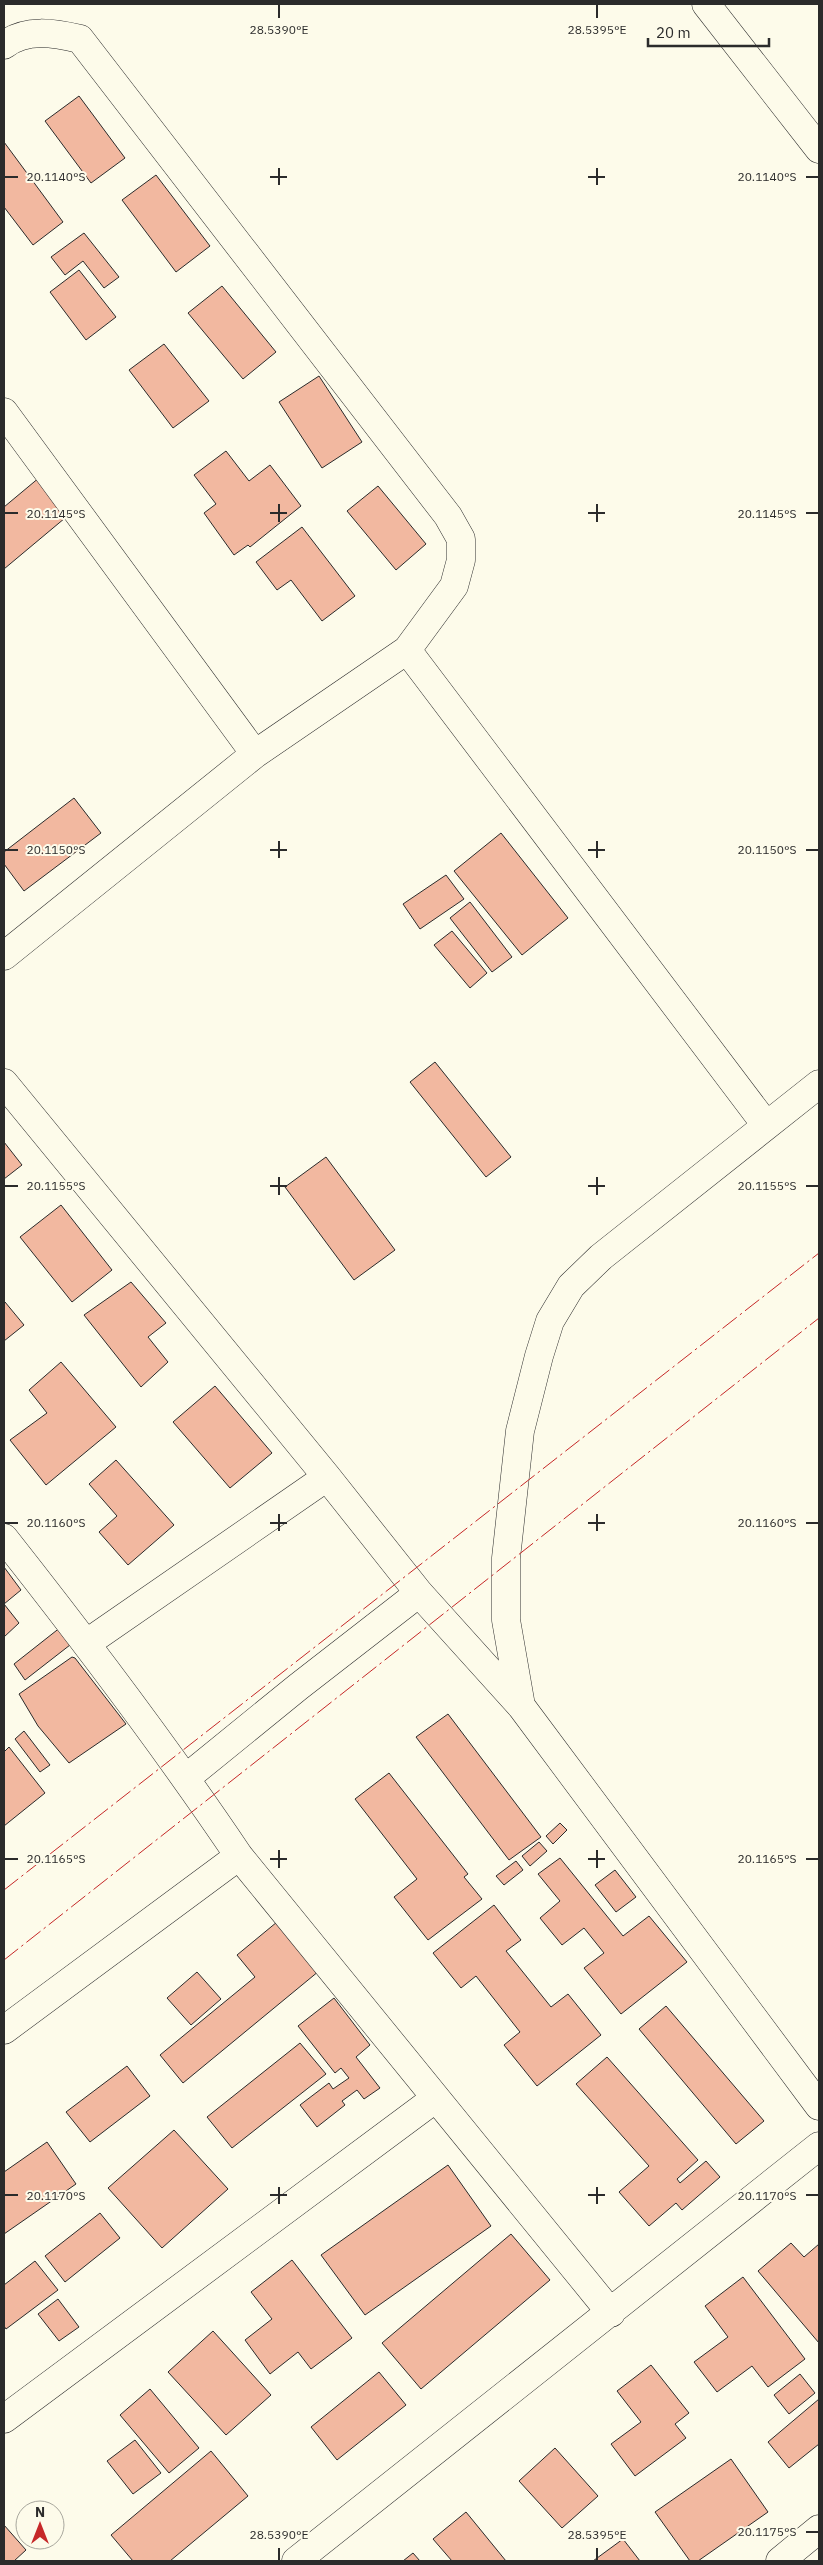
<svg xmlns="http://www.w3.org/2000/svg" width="823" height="2565" font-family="'IBM Plex Sans',sans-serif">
	<rect width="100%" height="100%" fill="#fdfbea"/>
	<!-- building -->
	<path fill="#f2b8a0" stroke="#2b2b2b" d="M79 96 125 158 91 183 45 121Z
		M4 142 63 222 33 245 4 207Z
		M156 175 210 246 176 272 122 200Z
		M84 233 119 277 104 288 83 261 65 275 51 257Z
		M79 270 116 317 86 340 50 292Z
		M222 286 276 352 243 379 188 313Z
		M164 344 209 401 173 428 129 370Z
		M319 376 362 442 322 468 279 402Z
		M226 451 249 481 270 465 301 506 250 547 248 545 234 555 204 513 216 504 194 475Z
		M40 477 71 513 4 569V507Z
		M378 486 426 544 396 570 347 511Z
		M302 527 355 596 322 621 291 580 277 590 256 562Z
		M74 798 101 833 24 891 4 864V852Z
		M501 833 568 918 522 955 454 871Z
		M446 875 464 899 420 929 403 904Z
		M470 902 512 957 492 972 450 918Z
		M452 931 487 973 470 988 434 945Z
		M435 1062 511 1157 486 1177 410 1082Z
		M4 1142 22 1165 4 1179Z
		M326 1157 395 1250 354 1280 285 1187Z
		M61 1205 112 1270 72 1302 20 1237Z
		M131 1282 166 1323 148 1337 168 1362 141 1387 84 1315Z
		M5 1302 24 1325 4 1341V1304Z
		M61 1362 116 1427 46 1485 10 1440 47 1413 29 1390Z
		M215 1386 272 1453 230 1488 173 1422Z
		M116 1460 174 1525 128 1565 99 1532 117 1516 89 1484Z
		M4 1567 21 1590 4 1604Z
		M4 1604 19 1623 4 1637Z
		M66 1623 79 1638 25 1680 14 1664Z
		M72 1657 75 1658 126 1724 69 1763 38 1726 19 1694Z
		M448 1714 541 1837 509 1860 416 1737Z
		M24 1731 50 1765 40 1772 15 1739Z
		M9 1747 45 1793 4 1826V1752Z
		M389 1773 468 1874 464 1877 482 1899 428 1940 394 1897 417 1879 355 1799Z
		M560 1823 567 1830 553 1844 546 1836Z
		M539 1842 547 1851 530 1866 522 1856Z
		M560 1858 623 1936 649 1916 687 1962 621 2014 584 1968 604 1953 584 1928 562 1945 540 1918 560 1901 538 1874Z
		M516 1861 523 1870 504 1885 496 1876Z
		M615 1870 636 1897 616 1912 595 1885Z
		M494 1905 521 1940 506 1951 551 2007 568 1994 601 2035 537 2086 504 2045 520 2032 476 1976 461 1988 433 1953Z
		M277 1922 319 1971 183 2083 160 2055 255 1977 237 1955Z
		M197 1972 221 1999 191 2025 167 1998Z
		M334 1998 370 2045 356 2057 380 2088 364 2099 357 2090 342 2101 345 2105 317 2127 300 2105 329 2083 333 2089 349 2078 341 2068 335 2073 298 2026Z
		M666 2006 764 2121 736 2144 639 2029Z
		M300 2043 326 2074 232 2148 207 2117Z
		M607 2057 698 2160 677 2179 680 2183 706 2161 720 2177 682 2210 676 2203 649 2226 619 2192 649 2166 576 2084Z
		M127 2066 150 2096 90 2142 66 2112Z
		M174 2130 228 2189 162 2248 108 2188Z
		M47 2142 76 2184 4 2234V2172Z
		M448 2165 491 2226 365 2315 321 2255Z
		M100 2213 120 2238 65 2282 45 2256Z
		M511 2234 550 2280 421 2389 382 2343Z
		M791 2243 804 2257 819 2244V2343L758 2271Z
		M292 2260 352 2338 311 2369 298 2352 270 2374 245 2340 272 2319 251 2292Z
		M35 2261 58 2290 6 2329 4 2326V2285Z
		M743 2277 805 2359 768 2387 752 2366 717 2392 694 2362 728 2337 705 2306Z
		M58 2299 79 2327 59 2341 38 2314Z
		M213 2331 271 2395 226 2435 168 2372Z
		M651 2365 689 2413 675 2424 686 2438 635 2476 611 2444 641 2422 617 2391Z
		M379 2372 406 2405 337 2460 311 2427Z
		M800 2374 815 2393 789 2414 774 2395Z
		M150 2389 199 2448 169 2473 120 2415Z
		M819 2399V2444L789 2468 768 2442Z
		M135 2440 161 2473 133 2494 107 2461Z
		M555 2448 598 2496 562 2528 519 2481Z
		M211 2451 248 2496 170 2561H133L111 2535Z
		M731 2459 768 2512 698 2561H690L655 2512Z
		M466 2512 506 2561H452L433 2539Z
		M4 2525 26 2550 14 2561H4Z
		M623 2539 640 2561H593Z
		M413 2553 420 2561H403Z"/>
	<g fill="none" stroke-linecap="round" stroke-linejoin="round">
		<!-- minor casing -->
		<g stroke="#2b2b2b" stroke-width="29">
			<path id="minor" d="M706 4 819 149
				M4 45C26 28 54 33 80 39L448 516 461 539V560L454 586 407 650 255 754 4 956
				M4 412 255 754
				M407 650 766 1125
				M4 1083 327 1477 419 1593 521 1706
				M819 1084 601 1257 571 1286 550 1321 539 1356 520 1431 506 1558V1620L521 1706 819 2106
				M4 1538C86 1642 165 1746 239 1856L611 2313
				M87 1643 327 1477
				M186 1778 298 1687 419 1593
				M4 2030 239 1856
				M4 2419 436 2098
				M296 2561 819 2146
				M780 2561 819 2529"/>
		</g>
		<!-- minor -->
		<use href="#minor" stroke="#fdfbea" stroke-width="28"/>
		<!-- power -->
		<path stroke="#c62828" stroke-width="1" stroke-dasharray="18 4 2.5 4" stroke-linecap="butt" d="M4 1890 819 1253
			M4 1960 819 1318"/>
	</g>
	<!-- ticks -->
	<path fill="none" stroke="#2b2b2b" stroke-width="2" d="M279 5V18M597 5V18M279 168V185M597 168V185M5 177H18M270 177H287M588 177H605M806 177H818M279 504V522M597 504V522M5 513H18M270 513H287M588 513H605M806 513H818M279 841V858M597 841V858M5 850H18M270 850H287M588 850H605M806 850H818M279 1177V1195M597 1177V1195M5 1186H18M270 1186H287M588 1186H605M806 1186H818M279 1514V1531M597 1514V1531M5 1523H18M270 1523H287M588 1523H605M806 1523H818M279 1850V1868M597 1850V1868M5 1859H18M270 1859H287M588 1859H605M806 1859H818M279 2187V2204M597 2187V2204M5 2195H18M270 2195H287M588 2195H605M806 2195H818M806 2532H818M279 2548V2560M597 2548V2560"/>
	<g font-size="12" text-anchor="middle" fill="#2b2b2b" stroke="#fdfbea" stroke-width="4" stroke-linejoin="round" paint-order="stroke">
		<text x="279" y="34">28.5390°E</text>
		<text x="597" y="34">28.5395°E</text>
		<text x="56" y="181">20.1140°S</text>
		<text x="767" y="181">20.1140°S</text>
		<text x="56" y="518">20.1145°S</text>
		<text x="767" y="518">20.1145°S</text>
		<text x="56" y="854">20.1150°S</text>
		<text x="767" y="854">20.1150°S</text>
		<text x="56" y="1190">20.1155°S</text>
		<text x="767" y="1190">20.1155°S</text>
		<text x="56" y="1527">20.1160°S</text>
		<text x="767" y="1527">20.1160°S</text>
		<text x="56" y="1863">20.1165°S</text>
		<text x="767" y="1863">20.1165°S</text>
		<text x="56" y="2200">20.1170°S</text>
		<text x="767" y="2200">20.1170°S</text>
		<text x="767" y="2536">20.1175°S</text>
		<text x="279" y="2539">28.5390°E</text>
		<text x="597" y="2539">28.5395°E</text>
	</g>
	<!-- border -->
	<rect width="823" height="2565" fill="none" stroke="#2b2b2b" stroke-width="10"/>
	<!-- north arrow -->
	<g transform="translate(40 2525)"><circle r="24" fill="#fdfbea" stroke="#a9a89e"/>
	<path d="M0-4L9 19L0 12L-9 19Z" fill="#c62828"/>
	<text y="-8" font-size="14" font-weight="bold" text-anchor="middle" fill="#2b2b2b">N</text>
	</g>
	<!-- scale -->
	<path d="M648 38v8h121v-8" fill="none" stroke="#2b2b2b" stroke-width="2.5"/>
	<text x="656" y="38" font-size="15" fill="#2b2b2b" stroke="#fdfbea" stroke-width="4" paint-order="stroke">20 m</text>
</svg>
